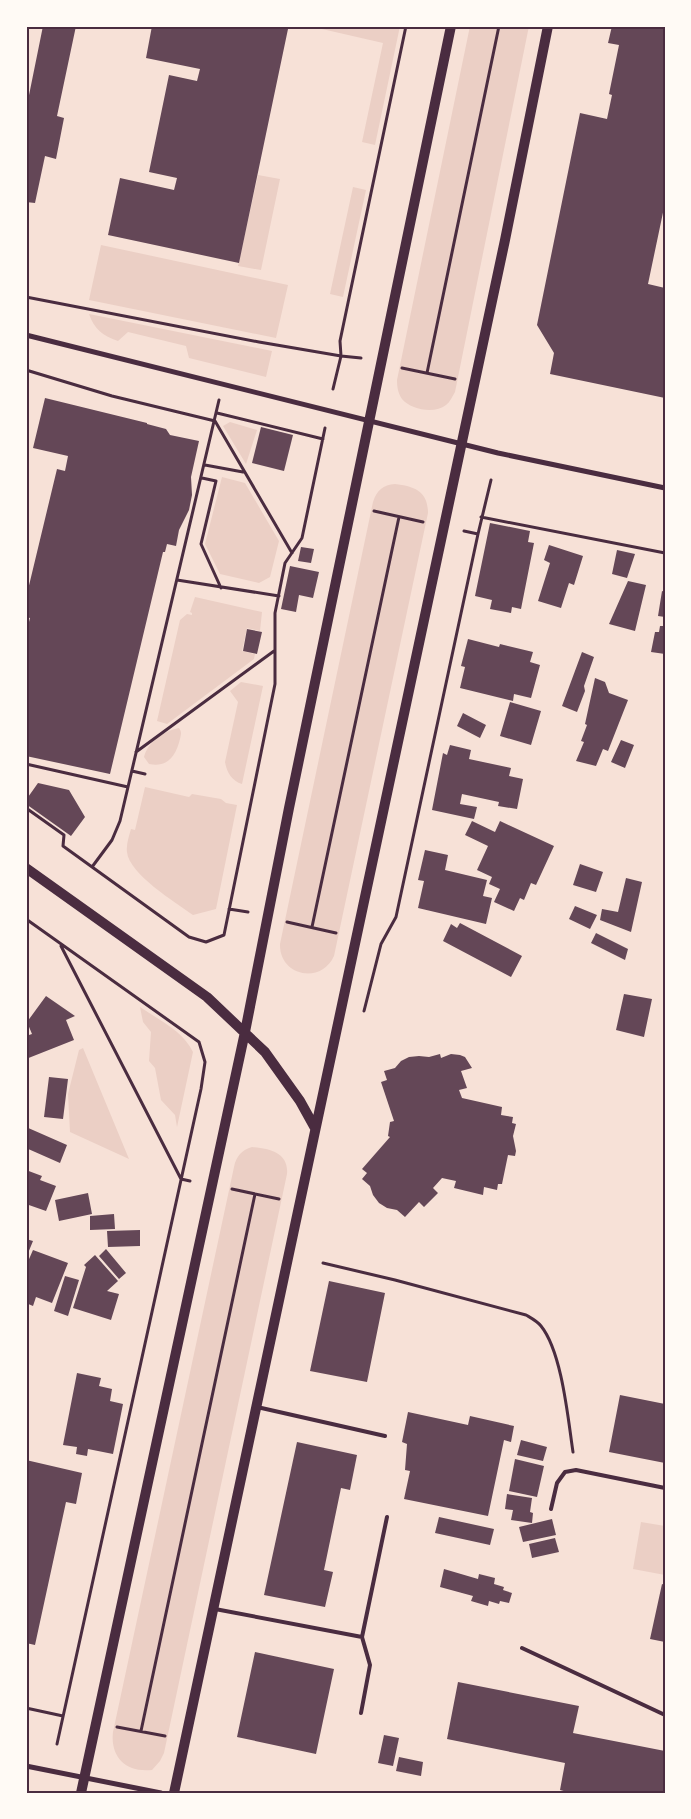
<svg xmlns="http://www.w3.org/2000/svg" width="691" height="1819" font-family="Mulish,sans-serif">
	<rect width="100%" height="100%" fill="#f7e1d7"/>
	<!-- green -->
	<path fill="#ebcfc5" d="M309 26H400L375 145 362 142 383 43Z
		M470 26H529L455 392C452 397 450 402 446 405 435 414 411 410 402 399 398 393 397 387 397 380Z
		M258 175 280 179 261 270 238 266Z
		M353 187 366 190 343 297 330 294Z
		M101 245 288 285 276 338 89 300Z
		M89 314 272 351 266 377 189 358 186 346 128 332 118 341C103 336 94 329 89 314Z
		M230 422 257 430 246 464 223 426Z
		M222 477 245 483 279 541 270 577 259 583 220 574 205 544Z
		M395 484C415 486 428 492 428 513L334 956C321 985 279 976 280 944L373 502C377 490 383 485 395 484Z
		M195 597 262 612 260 631 247 628 242 651 255 654 254 659 167 724 157 721 180 620 187 614 192 615V613L190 612Z
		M241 682 263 686 242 784C232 781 227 773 225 762L238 702 230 691Z
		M179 728C182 732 181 734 180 739 176 756 167 768 149 764L144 757C148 742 163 731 179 728Z
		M145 787 189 797 192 794 221 799 226 803 237 805 216 909 193 915C175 902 129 874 127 852 126 845 129 836 131 829L135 830Z
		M140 1007C159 1020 183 1031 193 1052L177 1127 175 1115 161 1100 155 1068 149 1061 151 1032 143 1022Z
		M83 1048 129 1159 70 1132 68 1094 79 1050Z
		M252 1147C270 1148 289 1153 287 1174L164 1753 160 1761 152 1770C126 1773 110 1757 113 1732L234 1167C236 1156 242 1150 252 1147Z
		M641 1522 665 1526V1575L633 1569Z"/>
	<!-- building -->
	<path fill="#644757" d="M43 26H76L57 116 64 118 56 159 45 156 35 203 26 202V110Z
		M152 26H275L288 29 239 263 108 235 120 178 174 190 177 178 149 172 169 75 197 81 200 69 146 58Z
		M612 26H665V203L648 284 665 288V398L550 374 554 353 537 325 580 113 607 119 612 95 609 94 619 45 608 43Z
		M45 398 147 423V424L166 429 170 435 199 441 191 477 192 495 189 510 179 530 176 546 167 544 165 552H163L110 774 26 756V634L30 618 26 617V598L57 469 65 471 68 456 33 448Z
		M261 427 293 435 284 471 252 463Z
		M490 523 530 531 528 542 534 543 521 609 512 607 511 613 490 609 492 600 475 596Z
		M549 545 583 556 574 585 569 583 561 608 538 601 550 563 544 560Z
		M301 547 314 549 311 563 298 561Z
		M617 550 635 554 627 578 612 574Z
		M290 566 319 572 313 598 299 595 296 612 281 609Z
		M628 581 646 585 635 631 609 624Z
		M662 591 665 592V617L658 616Z
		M660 626H665V654L651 652 655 632H659Z
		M247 629 262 632 257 654 243 651Z
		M468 639 499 647 500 644 533 652 530 662 540 665 531 698 514 694 513 701 460 688 465 667 461 666Z
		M582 652 594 657 584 686 585 691 577 712 562 706Z
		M595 678 605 682 609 693 628 700 608 751 603 749 596 766 576 761 584 742 581 741 587 725 585 724Z
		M510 702 541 711 531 745 500 736Z
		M463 713 486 725 480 738 457 726Z
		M621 740 634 745 625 768 611 762Z
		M450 745 471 750 469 759 511 768 509 776 523 779 517 809 498 806 499 802 462 794 460 804 477 807 474 819 432 810 443 753 447 755Z
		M38 783 69 790 85 817 71 836 26 804V800Z
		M472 821 495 832 500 821 554 846 536 885 531 883 524 900 520 898 514 911 494 902 500 889 489 884 492 877 477 870 488 846 465 835Z
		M425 850 448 855 445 870 487 880 483 896 492 898 486 924 418 908 424 881 418 880Z
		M580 864 603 872 596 892 573 885Z
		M626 878 642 882 631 932 600 920 602 909 618 912Z
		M575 906 597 915 590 929 569 919Z
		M460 923 522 956 511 977 443 941 451 924 457 928Z
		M596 933 628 949 625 960 591 943Z
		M624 994 652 999 644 1037 616 1030Z
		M46 996 75 1016 66 1020 74 1040 26 1059V1036L32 1034 27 1022Z
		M440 1054 441 1058 451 1054 460 1055 465 1057 472 1068 461 1071 467 1088 459 1090 462 1098 502 1107 501 1115 513 1117 512 1123 516 1124 513 1136 516 1151 515 1156 508 1155 502 1184H498L497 1190 484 1187 483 1195 454 1188 456 1181 442 1178 433 1188 438 1193 424 1207 419 1202 405 1217 397 1210 387 1208 379 1203 373 1195 370 1186 362 1179 367 1173 362 1169 390 1137 388 1136 390 1122 394 1121 381 1082 387 1080 384 1071 395 1068 401 1061 409 1057 419 1056 429 1057Z
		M49 1077 68 1079 63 1119 44 1117Z
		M26 1127 67 1145 60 1163 26 1148Z
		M26 1170 42 1176 40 1180 56 1186 46 1211 26 1204Z
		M88 1193 92 1214 59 1221 55 1200Z
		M114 1214 115 1229 90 1230V1216Z
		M140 1230V1246L108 1247 107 1231Z
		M26 1239 33 1241 26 1258Z
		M106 1249 126 1273 119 1279 99 1256Z
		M33 1250 68 1263 52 1303 36 1297 33 1306 26 1303V1266Z
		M95 1255 118 1281 107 1291 119 1294 111 1320 73 1308 86 1267 84 1265Z
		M65 1276 79 1280 68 1316 54 1311Z
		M329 1281 385 1293 367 1382 310 1371Z
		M77 1373 101 1378 99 1386 112 1389 110 1401 123 1404 113 1454 88 1449 87 1456 76 1454 77 1447 63 1445Z
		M620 1395 665 1404V1463L609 1452Z
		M408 1412 468 1425 470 1416 514 1426 511 1442 504 1440 488 1516 404 1499 410 1471 405 1470 407 1444 402 1442Z
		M521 1440 547 1447 543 1461 517 1455Z
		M297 1442 357 1455 350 1490 341 1488 324 1570 333 1572 325 1607 264 1595Z
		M515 1459 544 1466 537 1497 509 1491Z
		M26 1460 82 1473 76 1504 66 1502 35 1645 26 1643Z
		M507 1494 532 1498 530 1512 533 1513 532 1523 511 1520 513 1510 505 1509Z
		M439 1517 494 1529 490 1545 435 1533Z
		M552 1519 556 1535 523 1542 519 1527Z
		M555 1538 559 1552 532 1558 529 1544Z
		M444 1569 478 1579 479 1574 495 1578 494 1584 504 1587 503 1590 512 1593 509 1603 500 1601 499 1604 489 1601 488 1606 471 1601 473 1596 440 1587Z
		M662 1584 665 1585V1642L650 1639Z
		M255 1652 334 1669 316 1754 237 1737Z
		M458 1682 579 1706 573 1733 665 1751V1793H571L560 1790 565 1763 447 1739Z
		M384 1735 399 1738 393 1766 378 1763Z
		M399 1757 423 1762 421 1776 396 1771Z"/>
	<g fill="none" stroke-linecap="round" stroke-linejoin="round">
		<!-- path -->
		<path stroke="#4a2c40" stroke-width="3" d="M26 297 259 342 341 356 361 358
			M402 368 455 379
			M26 370 112 396 215 421 292 553
			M427 373 499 26
			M333 389 341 356 340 341 406 26
			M217 413 323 439
			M205 465 243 472
			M202 478 216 481 201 544 221 588
			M374 511 423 522
			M481 517 665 553
			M464 531 478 534
			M177 580 279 596
			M136 752 274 651
			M26 764 128 787
			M132 771 145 774
			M26 808 64 835 63 846 189 937 206 942 224 935 275 684V613L285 563 302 538 325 428
			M92 867 112 840 120 821 219 400
			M229 909 248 912
			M26 919 199 1042 205 1062 201 1089 57 1744
			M287 922 336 933
			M312 927 399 517
			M61 946 181 1179 190 1181
			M364 1011 381 944 396 917 478 534 491 480
			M232 1189 279 1199
			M323 1263 395 1280 526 1315C531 1318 537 1321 541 1326 562 1352 568 1419 573 1452
			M26 1708 63 1716
			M117 1727 165 1736
			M141 1731 255 1194"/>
		<!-- service -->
		<path stroke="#4a2c40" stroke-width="4" d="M257 1407 385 1436
			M551 1509 557 1483 565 1472 576 1470 665 1488
			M215 1609 362 1637 370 1665 361 1713
			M362 1637 387 1517
			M522 1648 665 1715"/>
		<!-- minor -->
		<path stroke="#4a2c40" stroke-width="5" d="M26 335 498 453 665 488
			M26 1766 161 1793"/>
		<!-- secondary -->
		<path stroke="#4a2c40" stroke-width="10" d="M26 868 207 997 265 1052 300 1101 315 1128
			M81 1793 245 1032 289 808 451 26
			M174 1793 505 240 548 26"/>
	</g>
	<!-- border -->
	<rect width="691" height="1819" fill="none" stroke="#fffaf5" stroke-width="55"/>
	<rect x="28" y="28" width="636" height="1764" fill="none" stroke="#4a2c40" stroke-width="2"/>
</svg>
